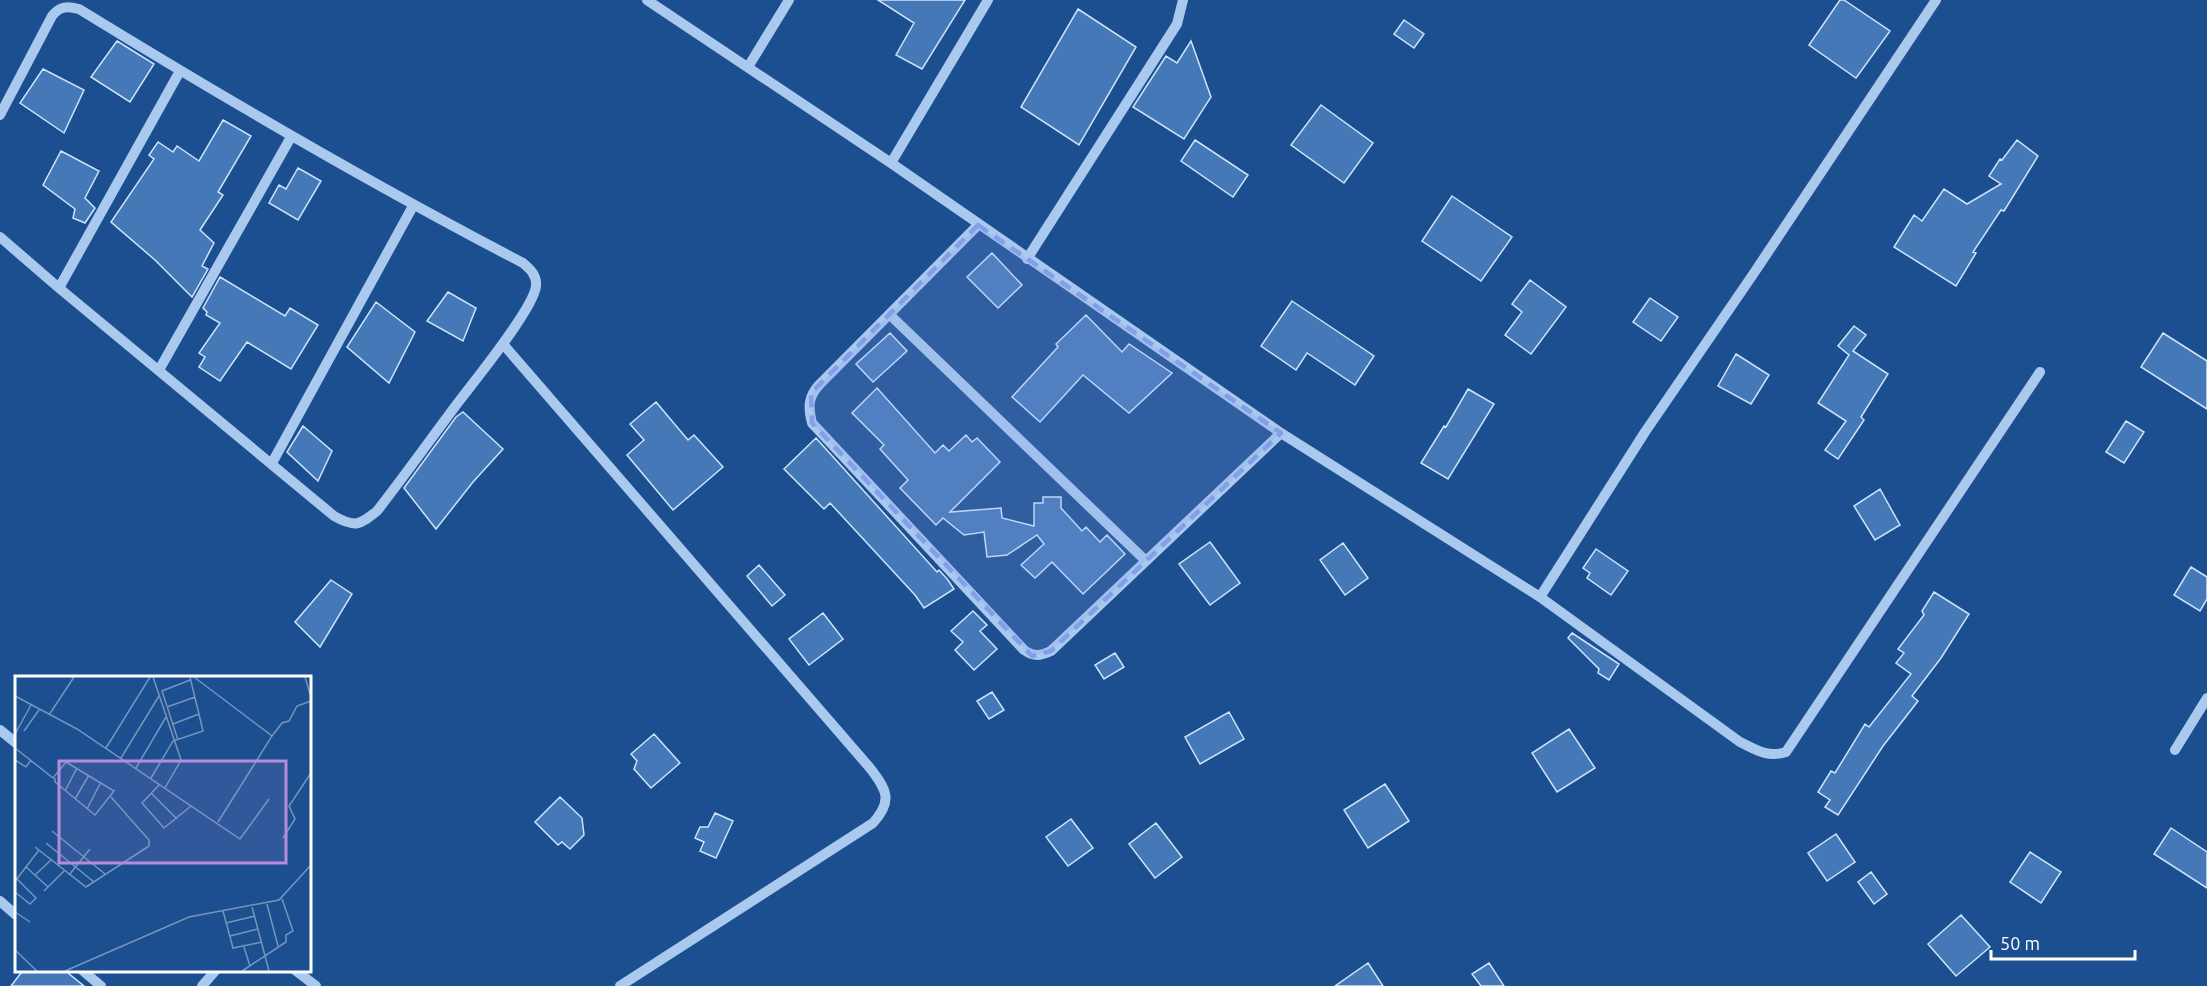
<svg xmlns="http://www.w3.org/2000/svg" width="2207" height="986" font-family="Ubuntu,sans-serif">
	<rect width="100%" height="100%" fill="#1b4f8f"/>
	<!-- building -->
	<path fill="#4478b7" stroke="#cfe3fa" stroke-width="1.5" d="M878 0H965L922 69 896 55 914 23Z
		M1840 0H1844L1890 31 1856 78 1809 45Z
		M1078 9 1136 47 1079 145 1021 107Z
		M1404 20 1424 34 1414 48 1394 34Z
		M117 41 154 64 130 102 91 77Z
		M1191 41 1211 97 1184 139 1133 107 1166 56 1177 63Z
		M43 69 84 90 64 133 20 103Z
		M1321 105 1373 143 1344 183 1291 145Z
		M223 120 251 136 218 192 223 195 200 230 214 243 202 266 208 269 192 297 155 260 111 222 154 159 149 155 158 142 173 152 177 146 199 161Z
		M1195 140 1248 175 1233 197 1181 161Z
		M2017 140 2038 156 2004 211 2001 210 1973 252 1976 253 1956 286 1894 247 1914 215 1922 221 1944 189 1967 204 2001 184 1989 176 2000 159 2002 160Z
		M61 151 99 171 85 198 95 208 85 223 73 218 75 209 43 185Z
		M298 168 321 181 298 220 269 203 279 185 286 189Z
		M1452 196 1512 237 1481 281 1422 241Z
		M992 253 1022 285 998 308 967 277Z
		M220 277 285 316 290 308 318 325 291 369 247 342 220 381 199 367 205 357 199 353 220 323 206 315 207 312 203 308Z
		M1530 280 1566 307 1531 354 1505 335 1522 312 1512 304Z
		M448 292 476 308 463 341 427 321Z
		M1650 298 1678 317 1661 341 1633 322Z
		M1292 301 1374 356 1355 385 1307 353 1296 370 1261 346Z
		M376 302 415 332 389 383 347 347Z
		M1086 315 1122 352 1129 344 1172 373 1129 413 1083 375 1040 422 1012 397 1058 347 1056 344Z
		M1854 326 1866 335 1853 351 1888 374 1861 417 1864 420 1838 459 1825 450 1846 421 1818 403 1849 355 1838 346Z
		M890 333 907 351 873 382 856 364Z
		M2163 333 2207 361V409L2141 367Z
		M1736 354 1769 375 1751 404 1718 386Z
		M877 388 935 453 943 445 949 451 966 435 972 442 977 438 1000 462 950 512 1001 508 1002 518 1034 526V503H1043V497H1061V508L1082 531 1086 527 1100 542 1107 535 1125 554 1083 594 1052 562 1035 578 1021 565 1044 544 1037 535 1007 555 987 557 984 532 964 535 943 518 936 525 900 488 908 480 880 449 884 445 852 413Z
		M1468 389 1494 404 1448 479 1421 463 1444 426 1446 427Z
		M656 402 688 440 694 435 723 467 673 510 627 455 644 440 630 424Z
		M463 412 503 449 473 482 436 529 404 488 456 417Z
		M2126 421 2144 432 2124 463 2106 452Z
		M303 426 332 451 318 481 287 452Z
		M816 438 937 572 939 570 948 580 954 589 924 608 915 595 830 503 824 509 784 469Z
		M1880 489 1900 525 1875 540 1854 506Z
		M1210 542 1240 583 1210 605 1179 564Z
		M1343 543 1368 578 1345 595 1320 560Z
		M1596 549 1628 571 1611 595 1587 578 1590 573 1583 568Z
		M759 565 785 595 772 606 747 576Z
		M2191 567 2207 577V599L2200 611 2174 595Z
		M331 580 352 594 320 647 295 622Z
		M1934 592 1969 614 1941 658 1912 696 1918 701 1883 746 1838 815 1825 807 1830 800 1818 792 1831 771 1835 773 1865 724 1869 727 1911 674 1896 663 1904 653 1898 649 1924 615 1922 611Z
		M973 611 987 625 980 631 997 649 974 670 955 650 963 642 951 631Z
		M823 613 843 639 809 665 789 639Z
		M1572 633 1619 664 1609 680 1598 673 1599 669 1568 638Z
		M1115 653 1124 667 1104 679 1095 665Z
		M992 692 1004 710 989 719 977 701Z
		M1229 712 1244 739 1200 764 1185 737Z
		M1569 729 1595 768 1557 792 1532 753Z
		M654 734 680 763 651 788 634 769 637 761 631 754Z
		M1385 784 1409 821 1368 848 1344 810Z
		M560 797 582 818 584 835 570 849 562 842 558 845 535 822Z
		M715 813 733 821 716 858 700 851 704 842 695 838 700 827H708Z
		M1071 819 1093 848 1068 866 1046 837Z
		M1156 823 1182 857 1155 878 1129 844Z
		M2171 828 2207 852V888L2154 854Z
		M1836 834 1855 862 1827 881 1808 853Z
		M2030 852 2061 872 2041 903 2010 882Z
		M1871 872 1887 894 1874 904 1858 882Z
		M1961 915 1990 947 1956 976 1928 944Z
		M1368 963 1383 986H1335Z
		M1489 963 1504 986H1481L1472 974Z
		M24 969H63L84 986H11Z"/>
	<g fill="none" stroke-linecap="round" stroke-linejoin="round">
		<!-- minor -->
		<path stroke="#a9c9ee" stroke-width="10" d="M647 0 891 163 1281 433 1540 597 1740 742C1756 750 1768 758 1786 752L2040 372
			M748 67 789 0
			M0 115 52 16C60 6 67 6 79 9 224 98 371 184 523 263 530 269 537 275 536 286 534 308 476 379 460 400 432 437 406 474 377 511 360 525 355 528 334 516L59 288 0 237
			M891 163 988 0
			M978 225 819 385C808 397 808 407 812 423L1024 650C1034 657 1040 656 1051 651L1281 433
			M1027 259 1177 24 1183 0
			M59 288 180 71
			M890 315 1146 561
			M503 344 870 768C887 790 893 801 873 823L620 986
			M159 370 291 137
			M272 463 413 206
			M1540 597 1645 432 1754 273 1936 0
			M0 730 16 743
			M2175 750 2207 698
			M0 901 16 915
			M82 970 101 986
			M295 970 316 986
			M202 986 216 970"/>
	</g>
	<!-- marked area -->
	<path fill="#839eea" fill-opacity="0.2" stroke="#839eea" stroke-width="4.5" stroke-dasharray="12 8" stroke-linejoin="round" d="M978 225 1281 433 1051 651 1032 656 812 423 811 393Z"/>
	<!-- overview -->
	<g transform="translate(15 676)">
		<rect width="296" height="296" fill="#1b4f8f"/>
		<path fill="none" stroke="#7695bc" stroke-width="1.5" d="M138 1 166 84 150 112M179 1 257 60 203 146M290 1 296 21M0 20 62 53 225 163 254 123M152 31 180 21M34 39 59 1M158 48 184 38M9 55 24 34M0 58 16 29M257 60 267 47 274 45 282 30 296 25M163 64 147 15 175 4M0 72 38 102 51 86 99 115 80 139 40 106V102M91 72 135 1M106 82 144 20M0 84 11 91 16 84M121 92 151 41M136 102 158 65 188 55 175 1M145 108 127 127 149 152 176 130M50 115 62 92M136 117 162 143M60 123 74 99M72 133 86 106M37 155 90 198M268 162 280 143 274 130 296 97M31 167 79 206M20 171 71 211 134 170V164L96 121M11 191 33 211M20 199 36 184M54 199 75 173M0 201 21 222 15 228 0 216M1 204 24 174M29 215 49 195M252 228 263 270M237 231 254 295M208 235 218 272 247 266M0 236 15 246M211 247 240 240M215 260 243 253M229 271 235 290M0 274 22 295M50 295 174 241 264 224 296 189M227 295 271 266V259L278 255 267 223"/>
		<path fill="#b68bdc" fill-opacity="0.15" stroke="#b68bdc" stroke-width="3" d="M44 85H271V187H44Z"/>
		<rect width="296" height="296" fill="none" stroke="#fff" stroke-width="3"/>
	</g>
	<!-- scale -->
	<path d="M1991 950v9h144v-9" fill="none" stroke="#ffffff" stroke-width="3"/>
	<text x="2000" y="950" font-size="18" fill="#ffffff" stroke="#1b4f8f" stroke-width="4.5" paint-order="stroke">50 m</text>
</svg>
